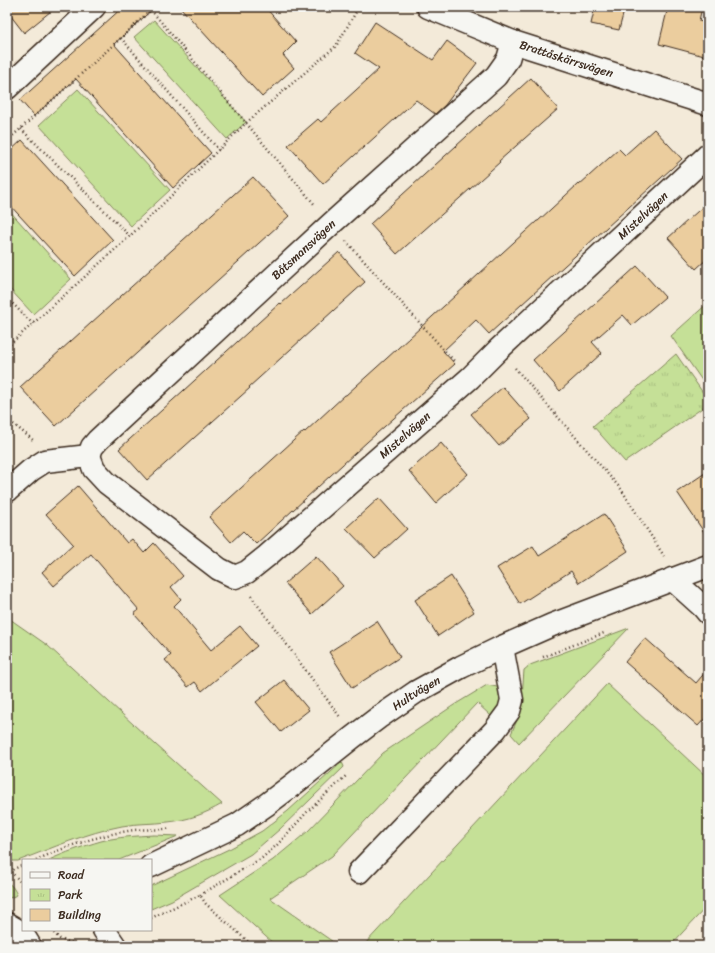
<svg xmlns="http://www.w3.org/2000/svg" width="715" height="953" font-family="Sriracha,sans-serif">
	<defs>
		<pattern id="park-tufts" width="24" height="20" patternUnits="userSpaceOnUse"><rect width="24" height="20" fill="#c5e097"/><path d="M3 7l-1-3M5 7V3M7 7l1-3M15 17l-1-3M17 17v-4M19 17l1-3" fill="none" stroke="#aac082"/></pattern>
	</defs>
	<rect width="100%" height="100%" fill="#f3ead9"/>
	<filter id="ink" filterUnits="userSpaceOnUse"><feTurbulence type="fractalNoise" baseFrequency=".025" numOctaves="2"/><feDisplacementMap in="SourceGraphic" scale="8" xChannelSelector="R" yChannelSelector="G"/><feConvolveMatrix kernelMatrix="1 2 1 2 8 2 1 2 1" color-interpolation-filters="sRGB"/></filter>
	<g filter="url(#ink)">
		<!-- grass -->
		<path fill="#c5e097" stroke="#80855a" d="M154 20 246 122 227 139 134 37Z
			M78 89 170 190 131 226 39 125Z
			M7 208 71 279 33 314 7 286Z
			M708 303V389L671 336Z
			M7 617 47 645 146 736 222 804C205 814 188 820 168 822 153 824 137 823 122 826 86 833 52 848 18 861H10L7 859Z
			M629 628 519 743 511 734 521 711 524 670 530 665Z
			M607 684 708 778V905L670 946H363Z
			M487 685 497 687C506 702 500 704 491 716L477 703 332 856 270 898 339 946H276L220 895 273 860 308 831 383 753 454 705Z
			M342 762 344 767 280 829 251 854 172 900 151 909V886L231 848 262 831 288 811Z
			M154 835 178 836 119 860H49C64 853 84 846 101 841 118 837 136 836 154 835Z
			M7 882C12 885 15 890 17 895L7 899Z"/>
		<!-- park -->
		<path fill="url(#park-tufts)" stroke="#80855a" d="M676 354 708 400V404L625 462 593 426Z"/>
		<!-- building -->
		<path fill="#ebcd9e" stroke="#3b2a1e" d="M7 7H56L24 33 7 11Z
			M123 7H155L114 44 211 153 173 188 76 79 34 116 20 100Z
			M180 7H265L296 42 283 55 294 68 262 97Z
			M595 7H625L619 30 591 24Z
			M668 7H702L699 21 708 24V57L659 44Z
			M375 22 433 60 447 41 477 63 445 105 435 114 416 100 323 184 288 145 318 119 321 122 379 69 355 53Z
			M531 78 558 109 499 161 500 162 450 207 397 254 370 224Z
			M654 129 682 159 489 334 476 320 443 351 455 364 367 442 256 544 243 531 231 542 209 517 304 431 305 432 345 395H346L386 359 537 221H538L578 184 579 185 619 149 625 155Z
			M22 140 113 240 75 276 7 202V154Z
			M253 177 289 216 56 426 20 387Z
			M708 202V258L696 269 668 238Z
			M339 252 365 282 249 387 250 388 147 480 119 449 280 303 281 304Z
			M637 266 665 297 632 325 623 315 592 342 602 353 560 391 533 360Z
			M503 387 531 419 499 446 471 414Z
			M441 443 468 474 436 503 409 471Z
			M708 471V538L677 492Z
			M78 486 127 543 132 539 144 553 154 543 183 576 171 587 181 599 174 606 211 650 240 626 257 646 202 691 195 682 188 687 165 660 171 655 134 614 139 610 91 554 54 586 42 572 73 544 46 514Z
			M379 498 407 529 375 558 346 528Z
			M604 514 628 551 579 583 571 571 520 604 497 568 533 546 539 556Z
			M316 556 343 586 312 614 285 583Z
			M451 576 474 612 438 636 415 600Z
			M377 621 400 657 352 688 329 652Z
			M645 638 696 683 708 669V715L698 726 625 662Z
			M284 680 309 710 281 732 256 702Z"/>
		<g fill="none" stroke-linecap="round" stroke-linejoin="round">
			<!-- minor casing -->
			<g stroke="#3b2a1e" stroke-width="25">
				<g id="minor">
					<path id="s1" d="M428 7 513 42 708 104"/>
					<path d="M7 88 94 7"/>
					<path id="s2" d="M89 456 94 469 107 483 219 569 235 577 247 572 267 556 470 378 498 350 708 155"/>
					<path id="s3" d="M89 456 92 447 98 440 331 224 496 76 508 59 513 42"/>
					<path d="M7 491 31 470 45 461 89 456"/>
					<path d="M672 579 703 607 708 613"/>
					<path id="s4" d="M151 866 237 825 266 805 295 783 353 737 378 718 416 692 461 667 502 647 552 625 708 566"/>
					<path d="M359 872 495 730 509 711 512 700 502 647"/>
					<path d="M7 924C17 929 25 936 30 946"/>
					<path d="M104 930 115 946"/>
				</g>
			</g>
			<!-- path -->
			<path stroke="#3b2a1e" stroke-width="2.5" stroke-dasharray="1 3" stroke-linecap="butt" d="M151 10 315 205
				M121 38 219 150
				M21 129 130 236
				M7 141 121 38 154 7
				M346 241 454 361
				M7 298 33 324
				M7 347 130 236 246 123 336 46 359 7
				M515 368 621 489 664 556
				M7 419 33 440
				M251 596 340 717
				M543 657 604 633
				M36 860C65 847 96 836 128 831 142 828 157 831 171 828
				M7 870C14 874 20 880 23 887
				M9 871 23 865
				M200 895 262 858 277 845 308 811 347 775
				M151 918 200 895 206 904 253 946
				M51 930 60 939 81 946"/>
			<!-- minor -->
			<use href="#minor" stroke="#f6f6f2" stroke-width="22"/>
		</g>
	</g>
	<g text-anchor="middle" stroke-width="4" stroke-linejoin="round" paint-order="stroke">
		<!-- street labels -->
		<g font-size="12" fill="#3b2a1e" stroke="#f6f6f2">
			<text dy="4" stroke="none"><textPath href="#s1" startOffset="148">Brattåskärrsvägen</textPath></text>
			<text dy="4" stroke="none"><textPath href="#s2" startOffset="738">Mistelvägen</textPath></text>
			<text dy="4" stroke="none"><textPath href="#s3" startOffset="299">Båtsmansvägen</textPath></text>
			<text dy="4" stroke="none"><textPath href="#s2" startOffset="414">Mistelvägen</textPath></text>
			<text dy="4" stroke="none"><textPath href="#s4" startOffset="318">Hultvägen</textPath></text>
		</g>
	</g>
	<!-- margin -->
	<rect width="715" height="953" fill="none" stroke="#f6f6f2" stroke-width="24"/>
	<rect x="12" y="12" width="691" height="929" fill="none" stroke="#3b2a1e" stroke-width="1.5" filter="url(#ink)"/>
	<!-- legend -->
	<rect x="22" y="859" width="130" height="72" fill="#f6f6f2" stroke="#aba49d"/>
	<rect x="30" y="872" width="20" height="6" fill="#f6f6f2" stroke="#aba49d"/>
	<text x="58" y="879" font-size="12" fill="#3b2a1e">Road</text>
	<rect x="30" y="889" width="20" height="12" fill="url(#park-tufts)" stroke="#aba49d"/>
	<text x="58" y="899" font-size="12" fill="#3b2a1e">Park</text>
	<rect x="30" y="909" width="20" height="12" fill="#ebcd9e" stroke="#aba49d"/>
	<text x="58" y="919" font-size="12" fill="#3b2a1e">Building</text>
</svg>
